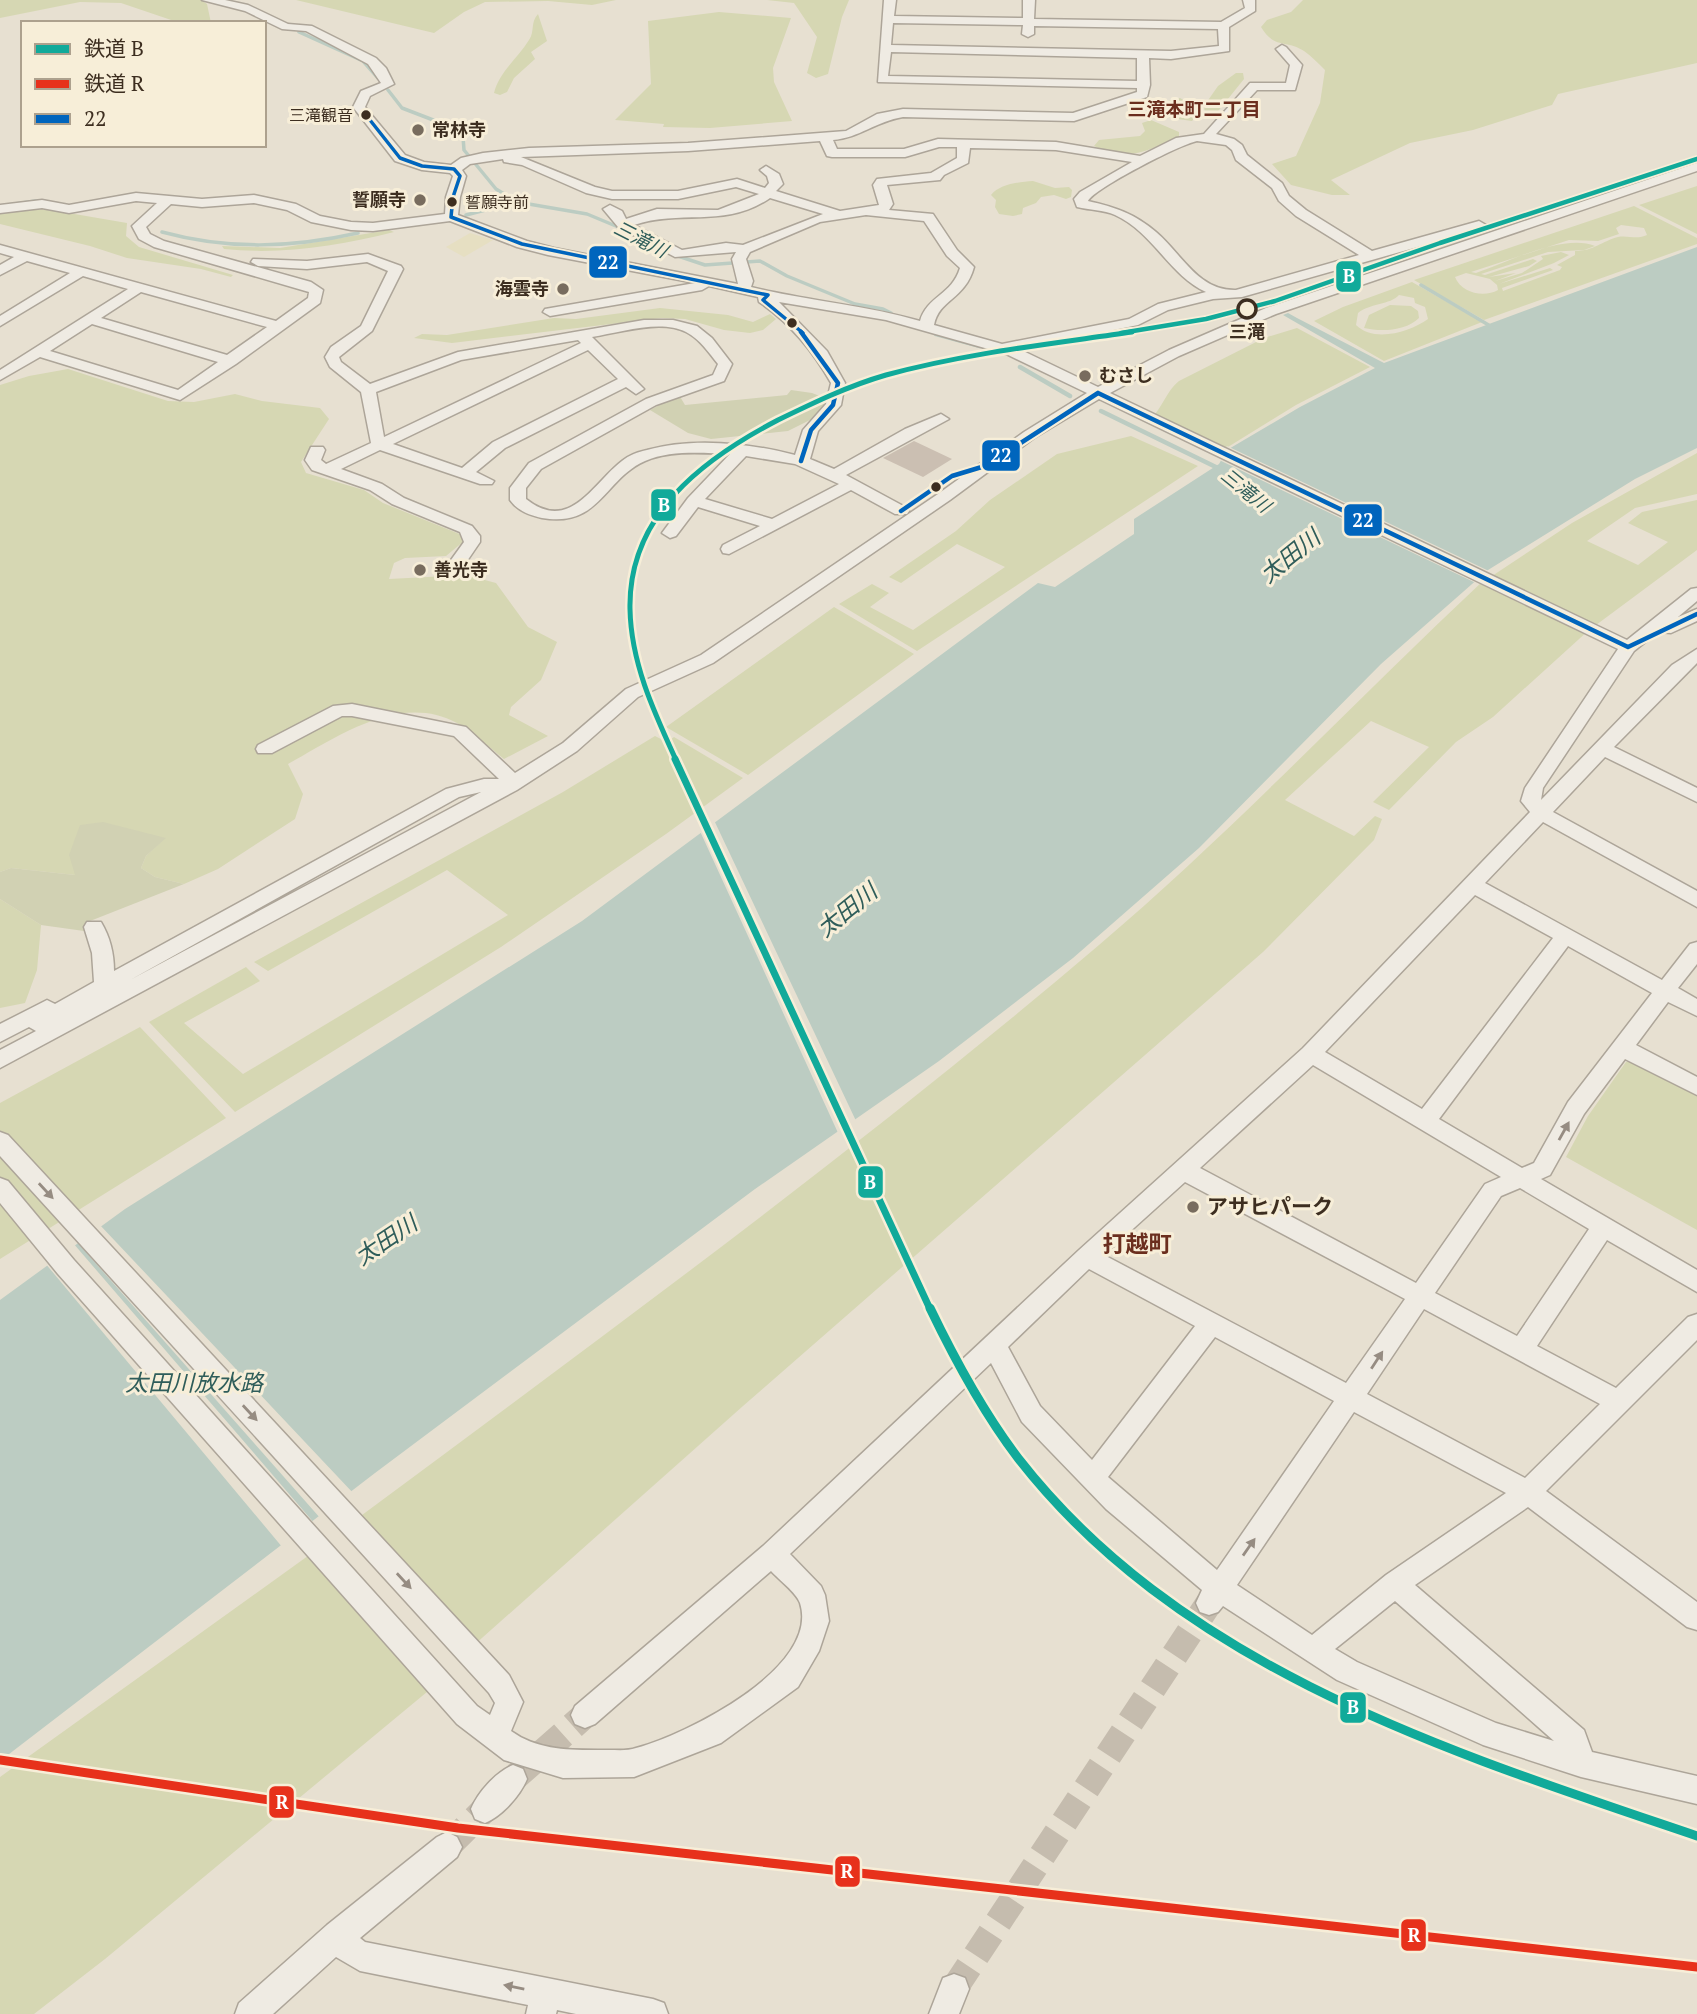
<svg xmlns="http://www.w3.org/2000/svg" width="1697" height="2014" font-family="'PT Serif','Noto Sans JP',serif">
	<rect width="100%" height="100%" fill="#e7e0d1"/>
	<!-- farmland -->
	<path fill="#e6dfc2" d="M470 233 493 240 464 257 446 247Z"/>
	<!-- green -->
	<path fill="#d6d7b3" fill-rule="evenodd" d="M0 0H201L207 4 211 23H180L121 3 80 2 0 18Z
		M296 0H616L592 5 548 1 485 2 464 12 434 33Z
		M767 0H849L842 17 828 74 816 78 807 73 817 37 794 3Z
		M1303 0H1697V63L1558 94 1552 105 1473 130 1410 143 1331 180 1350 195H1332L1291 185 1272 164 1296 156 1320 103 1325 70C1318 63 1311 56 1304 51 1286 39 1275 50 1261 27L1267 20 1291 12Z
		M719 12 791 18 773 68 774 82 792 121 710 128 663 127 664 124 615 120 651 84 648 21Z
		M538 14 547 41 531 52 535 59 514 78 507 92 500 95 494 93C499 72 518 58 529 40 535 31 530 23 538 14Z
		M1236 73H1243L1244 79 1215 115 1205 114 1204 106 1218 86Z
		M1180 98 1194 106 1196 116 1192 121 1149 115V109L1159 103Z
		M1151 120 1179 132V137C1149 150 1127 163 1094 146L1099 140 1140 136 1145 131 1142 123Z
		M1033 181 1055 188 1069 187 1072 190 1071 197 1066 199 1054 195 1041 197 1036 203 1023 208 1022 214 1013 216 999 214 995 207 996 200 991 195C1000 184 1019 182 1033 181Z
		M1697 186V234L1639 205Z
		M1634 206 1697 238V244L1484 320 1414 280ZM1621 225 1644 228 1647 235C1637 240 1628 235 1618 237 1602 241 1594 251 1575 251V255L1557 265 1562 267 1560 270 1503 291 1502 288 1553 270 1550 268 1499 284 1554 263 1569 255 1561 252 1541 256 1543 259 1522 273 1495 281 1516 273 1489 277 1529 266 1537 261 1533 259 1485 275 1481 274 1548 252 1584 250 1595 246C1564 233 1508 262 1476 273L1471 272 1569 240 1598 241 1619 234 1616 228ZM1466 273 1490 279 1497 285 1498 290C1484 298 1461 293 1455 277Z
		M32 209 51 210 127 223 126 236 139 247 233 275 231 277 201 269 127 258 90 246 0 224V213Z
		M389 230 394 232C339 246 281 255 224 249L222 246 280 248Z
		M1412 282 1482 322 1384 361 1314 321 1343 307ZM1399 295 1414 298 1415 303 1425 307 1428 319C1410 332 1374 343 1356 325L1358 313C1370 303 1390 305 1399 295Z
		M1390 305 1411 306 1418 311 1419 318C1406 331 1381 332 1364 328L1369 315Z
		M660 308 728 315 753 322 770 314 776 319 763 330 750 333 724 330 685 319 662 318 452 343 414 338 422 334 447 335 554 318 576 319Z
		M1297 328 1370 367 1296 405 1215 455 1147 422C1162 411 1165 392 1179 381L1264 338Z
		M68 369 168 401 194 402 235 394 262 401 320 408 329 419 301 462 306 473 364 490 383 503 462 535 464 541 446 556 405 558 394 563 389 579 466 575 496 583 528 627 557 642 541 680 511 707 509 715 548 736 504 759C489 747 473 732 457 723 400 692 337 737 288 764L303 794 295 819 218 869 184 884 155 877 141 868 146 856 165 838 75 875 11 868 0 872V385L29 376Z
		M1131 436 1198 466 917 651 839 604 872 584 889 593 870 607 913 630 1005 567 957 544 901 583 889 577 956 531 990 500 1057 454Z
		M1697 453V494L1635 508 1587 541 1638 565 1668 542 1628 523 1642 512 1697 500V550L1592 628 1489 578 1572 523Z
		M1484 580 1589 630 1493 717 1456 742 1389 810 1373 802 1429 747 1371 721 1285 800 1354 836 1375 816 1382 819 1374 840 1263 952 743 1406 473 1646 358 1518C608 1332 861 1148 1099 945 1234 830 1355 701 1484 580Z
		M834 607 914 654 748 775 666 727Z
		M655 736 667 742 674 737 743 778 666 834 501 947 235 1112 149 1022 246 967 260 981 184 1023 243 1074 508 915 447 870 268 971 254 962 563 792Z
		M0 899 41 925 37 970 25 1003 0 1008Z
		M140 1027 226 1118 0 1259V1103Z
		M1626 1062H1640L1697 1092V1230L1566 1157 1588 1116Z
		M312 1553 439 1682 105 1959 34 2014H0V1777Z"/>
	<!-- cemetery -->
	<path fill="#d1d1b3" d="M791 390 812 393 830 400 812 419 788 431 711 439 688 433 650 410 679 395 685 405 787 395Z
		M103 822 166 838 146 856 141 868 155 877 184 884 85 923 84 931 41 925 0 899V872L11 868 75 875 69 855 80 825Z"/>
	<!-- water -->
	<path fill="#bcccc2" d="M1697 247V448L1635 479 1488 570 1381 664 1199 848 1073 958 939 1061 755 1189 375 1473 0 1761V1300L125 1209 582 921 1038 583 1055 587 1134 534V519L1219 464 1227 450 1300 407 1375 368 1283 315 1288 313 1297 318 1384 363Z"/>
	<!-- pier -->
	<path fill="#e7e0d1" d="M1227 446 1491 572 1478 584 1217 459Z
		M713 818 857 1123 839 1135 699 829Z
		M99 1224 354 1494 321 1519 76 1241Z
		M73 1243 315 1524 283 1548 45 1263Z"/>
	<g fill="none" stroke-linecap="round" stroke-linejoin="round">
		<!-- stream-far1 -->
		<path stroke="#bcccc2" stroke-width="3.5" d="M299 32 363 61 378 78
			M388 90 402 108 441 123 463 137 464 150 496 189 517 202 587 214 623 229
			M0 206 36 201
			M466 215 517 202
			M162 232C228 250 291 248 358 233
			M669 253 705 265 760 261 787 276 855 304 883 309 891 313
			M1421 285 1492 327"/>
		<!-- stream -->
		<path stroke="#bcccc2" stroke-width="4.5" d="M936 334 980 346
			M1020 367 1070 396
			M1101 411 1222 470"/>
	</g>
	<!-- building -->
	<path fill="#cbbfb2" d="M914 441 952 459 923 477 883 458Z"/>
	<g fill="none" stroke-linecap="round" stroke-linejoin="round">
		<!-- minor-tunnel -->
		<path stroke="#c5bcae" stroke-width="27" stroke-dasharray="27 13" stroke-linecap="butt" d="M513 1779 585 1715
			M447 1847 485 1809
			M954 1989 1209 1603"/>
		<!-- minor casing -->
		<g stroke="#ada599" stroke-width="3">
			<path id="minor" d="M202 0H225L248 5 288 24 312 26 376 58 386 68 394 84 370 96 365 107 405 155 424 162 451 165 461 158 483 153 529 148 688 143 846 131 877 114 903 109 1073 113 1137 92V88L878 82 884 0H896L894 16 1023 18V0H1035L1034 19 1221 22 1245 8 1243 0H1255V11L1229 27V51L1171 59 1149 58 1150 85 1147 97 1074 121 903 117C877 121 859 138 833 140L837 149H904L938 139 1056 142 1140 156 1176 138 1204 134 1250 83H1286L1290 65 1276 49 1282 45 1286 47 1302 65 1295 90H1257L1216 134 1234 139 1242 145 1247 155 1282 183 1289 196 1306 210 1372 251 1479 221 1486 225 1484 228 1242 297 1213 299 1168 310 1138 325 1019 349 1098 387 1169 350 1266 308 1697 163V171L1276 314 1179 356 1110 393 1627 640 1691 589 1697 588V601L1678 617 1697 609V621L1671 633 1658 632 1634 651 1543 788 1541 800 1672 665 1697 649V663L1614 747 1697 788V802L1605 757 1553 812 1697 891V907L1543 822 1485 883 1662 980 1690 944 1697 942V964L1678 988 1697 999V1016L1668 1002 1636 1045 1697 1077V1095L1625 1059 1584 1114 1550 1175 1541 1179 1697 1270V1292L1607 1240 1537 1346 1616 1388 1688 1317 1697 1314V1340L1546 1491 1697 1602V1630L1687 1627 1528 1507 1415 1585 1584 1730 1592 1752 1697 1776V1804L1581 1777 1483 1745 1337 1680 1223 1606 1218 1612 1209 1615 1200 1612 1196 1603 1202 1590 1106 1509 1022 1422 991 1363 790 1554 821 1586 825 1595 829 1621 819 1651 798 1687 721 1743 634 1777 563 1778 504 1760 457 1724 58 1274 0 1203V1178L8 1181 74 1260 477 1706 490 1715 495 1703 489 1693 0 1156V1132L8 1135 509 1675 523 1702 511 1731C540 1752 576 1750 609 1750 618 1750 628 1751 636 1748 685 1735 821 1668 800 1603 796 1592 779 1580 771 1571L595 1724 585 1728 575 1724 571 1715 575 1706 763 1546 1079 1250 1303 1048 1530 812 1521 801 1525 788 1618 649 1099 399 1034 438 950 500 713 663 638 697 577 751 517 790 0 1068V1050L36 1031 29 1027 0 1042V1024L47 1000 55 1004 94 982 92 953 84 927 87 922H101C110 937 114 953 114 971L446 789 484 779H499L454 736 352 716H342L272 753H258L256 749 258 745 333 706 352 704 466 727 515 773 563 743 626 689 701 655 938 494 1024 432 1087 393 1006 354 886 320 779 302 827 351 845 383 841 405 818 431 810 459 834 469 905 429 941 414 949 419 846 475 907 508 909 511 907 514H895L851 490 729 554 723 553 721 549 723 545 760 526 698 507 676 536 670 538 662 533 688 498 730 454C702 453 671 450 645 461 604 479 600 528 542 518 529 515 518 511 510 500V488L529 463 646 399 713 375 718 364C709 353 700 339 686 332 660 319 619 333 592 337L644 389 636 394 626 387 505 448 476 472 494 481 492 484H480L380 450 341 469 382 484 404 498 472 526 480 536V542L465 564 459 565 451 560 464 542 460 532 392 504 370 490 312 470 305 460 311 447H323L325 450 321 460 326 464 371 443 361 392 330 367 325 357 331 347 361 326 388 271 367 262 307 269 258 266 251 262 253 259 307 261 368 254 401 266 403 269 372 331 339 357 341 362 370 384 458 352 644 320H673L697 326 712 338 732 364 724 381 656 405 541 469 526 488V499C570 534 593 483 622 461 629 455 638 452 647 450 693 437 749 443 795 455L803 430 826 404 831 383C813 351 790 323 759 302L758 297 709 286 702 290 550 316 543 312 545 309 695 283 548 255 517 247 450 221 373 231 351 230 311 222 287 210 254 203 202 207 171 204 146 227 150 234 164 241 311 282 323 290 320 303 236 364 180 400 40 357 0 380V370L128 289 83 276 0 326V316L70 273 27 261 0 275V265L14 257 0 253V245L276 321 308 298 309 292 154 247 139 239 132 226 157 203 136 201 69 213 42 208 0 213V205L42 200 69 205 136 193 202 199 254 195 296 204 320 216 351 222 373 223 445 214 446 197 453 176 450 173 422 170 395 161 353 107 361 91 381 83 368 64 306 31 282 29 245 11ZM893 23 1023 25 1022 34 1028 37 1034 34V26L1218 29 1219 46 1171 51 891 45ZM891 52 1137 58V81L888 76ZM820 141 827 156 832 157H905L939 147H957V158L931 173 877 179 873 185 879 205 840 211 776 191 783 184 779 174 766 166 760 170 767 176 769 183 765 188 737 179 678 191H612L595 187 521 157 688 151ZM1197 141 1226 145 1232 150 1236 160 1272 188 1279 201 1296 216 1359 255 1236 290C1198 291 1182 254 1156 232 1135 214 1115 207 1088 201 1095 188 1179 145 1197 141ZM970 148 1056 150 1132 162 1080 192 1074 199 1077 207C1089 210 1104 210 1115 215 1153 232 1170 276 1206 292L1158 304 1129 319 1002 344 934 325C939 299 965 300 974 267L957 250 933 214 889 210 893 204 887 185 940 180 944 175 968 163ZM503 159 504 162 522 165 586 193 612 199H678L736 187 759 194 718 210 657 209 626 219 622 211 610 205 603 209 618 227 675 257 736 252 732 259 738 284 554 248 527 241 458 215 460 197 466 176 462 170 470 164ZM770 198 823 214 743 245 726 243 682 250 634 225C682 209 725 229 770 198ZM866 215 924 221 947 256 960 268C952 295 927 296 920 321 865 305 807 301 751 287L753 281 746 259 750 252 820 222ZM141 292 267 327 227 355 101 318ZM92 324 218 362 178 390 50 351ZM578 340 581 343 384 437 376 392 461 360ZM588 350 618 379 493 442 462 468 393 444ZM746 456 795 464 839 484 772 519 705 499ZM481 792 130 980 459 797ZM1475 895 1553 938 1422 1109 1325 1052ZM1568 946 1652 993 1568 1102 1534 1163 1522 1168 1439 1119ZM1313 1065 1501 1177 1485 1184 1416 1283 1200 1168ZM1185 1182 1405 1299 1346 1383 1104 1255ZM1520 1188 1589 1229 1517 1336 1435 1293 1501 1196ZM1089 1269 1195 1326 1092 1460 1040 1406 1008 1347ZM1424 1309 1600 1404 1525 1478 1367 1394ZM1215 1337 1334 1401 1217 1570 1108 1477ZM1354 1412 1506 1493 1386 1575 1312 1635 1237 1585ZM1395 1601 1554 1741 1496 1723 1357 1662 1335 1649Z
				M513 1765 523 1769 527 1779C520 1796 502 1816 485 1823L475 1819 471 1809C478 1792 496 1772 513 1765Z
				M447 1832 457 1837 462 1847 457 1857 360 1938 365 1942 653 1999 664 2003 668 2014H576L557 2010 556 2014H526L528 2005 360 1971 336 1957 273 2014H235L239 2003 327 1925 437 1837Z
				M954 1974 965 1978 969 1989 959 2014H929L943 1978Z"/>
		</g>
		<!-- minor -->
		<use href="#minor" fill="#efebe3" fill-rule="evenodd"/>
		<!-- bus-1-far1 casing -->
		<g stroke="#f7eed8" stroke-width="7">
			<path id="bus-1-far1" d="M366 115 400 158 422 166 454 169 460 176 453 197 451 217
				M451 217 522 244 768 295
				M768 295 763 300 803 333"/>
		</g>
		<!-- bus-1 casing -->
		<g stroke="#f7eed8" stroke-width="9">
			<path id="bus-1" d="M801 332 838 383 833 405 811 430 801 461
				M1098 393 1628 647
				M901 511 952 476 985 466 1098 393
				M1628 647 1697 614"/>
		</g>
		<!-- bus-1-far1 -->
		<use href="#bus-1-far1" stroke="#0065bd" stroke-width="3.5"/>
		<!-- bus-1 -->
		<use href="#bus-1" stroke="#0065bd" stroke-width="4.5"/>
		<!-- rail-1-far3 casing -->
		<g stroke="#f7eed8" stroke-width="8">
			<path id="rail-1-far3" d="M1121 333 1206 319 1275 301 1440 243 1697 159"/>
		</g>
		<!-- rail-1-far2 casing -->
		<g stroke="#f7eed8" stroke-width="10">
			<path id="rail-1-far2" d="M676 760C654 712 631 663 630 609 628 515 703 459 778 420 813 403 848 386 886 375 967 353 1050 344 1132 332"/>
		</g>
		<!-- rail-1-far1 casing -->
		<g stroke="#f7eed8" stroke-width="12">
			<path id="rail-1-far1" d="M675 759 930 1309"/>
		</g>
		<!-- rail-1 casing -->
		<g stroke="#f7eed8" stroke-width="14">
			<path id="rail-1" d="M930 1308C955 1360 983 1412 1018 1458 1183 1670 1453 1753 1697 1836"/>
		</g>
		<!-- rail-2 casing -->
		<g stroke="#f7eed8" stroke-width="14">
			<path id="rail-2" d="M0 1760 458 1828 1697 1967"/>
		</g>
		<!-- rail-1-far3 -->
		<use href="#rail-1-far3" stroke="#11aa9a" stroke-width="4.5"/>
		<!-- rail-1-far2 -->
		<use href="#rail-1-far2" stroke="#11aa9a" stroke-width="5"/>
		<!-- rail-1-far1 -->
		<use href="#rail-1-far1" stroke="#11aa9a" stroke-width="7"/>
		<!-- rail-1 -->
		<use href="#rail-1" stroke="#11aa9a" stroke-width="9"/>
		<!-- rail-2 -->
		<use href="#rail-2" stroke="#e7311b" stroke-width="9"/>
	</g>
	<!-- one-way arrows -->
	<defs><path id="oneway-solid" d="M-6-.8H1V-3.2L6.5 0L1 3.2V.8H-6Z" transform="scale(1.75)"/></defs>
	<g fill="#968c82">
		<use href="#oneway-solid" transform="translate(1564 1131) rotate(-61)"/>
		<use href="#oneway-solid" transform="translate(46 1191) rotate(47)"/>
		<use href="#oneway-solid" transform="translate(1377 1360) rotate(-57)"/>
		<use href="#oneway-solid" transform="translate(250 1413) rotate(47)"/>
		<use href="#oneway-solid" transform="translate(1249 1547) rotate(-55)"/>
		<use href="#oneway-solid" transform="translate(404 1581) rotate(47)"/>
		<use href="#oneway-solid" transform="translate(514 1987) rotate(-169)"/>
	</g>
	<!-- markers -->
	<g fill="#3d2e20" stroke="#f7eed8" stroke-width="2.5">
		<circle cx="366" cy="115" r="6"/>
		<circle cx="452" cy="202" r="6"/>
		<circle cx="792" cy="323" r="6"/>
		<circle cx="936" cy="487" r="6"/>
	</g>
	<g fill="#786c5e" stroke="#f7eed8" stroke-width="2.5">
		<circle cx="418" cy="130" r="7"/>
		<circle cx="420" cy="200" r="7"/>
		<circle cx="563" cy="289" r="7"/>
		<circle cx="1085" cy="376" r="7"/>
		<circle cx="420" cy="570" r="7"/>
		<circle cx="1193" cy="1207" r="7"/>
	</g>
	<circle fill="#f7eed8" stroke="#3d2e20" stroke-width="3.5" cx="1247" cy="309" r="9"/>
	<g text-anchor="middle" stroke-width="6" stroke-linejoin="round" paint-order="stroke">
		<!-- far-bus labels -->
		<g font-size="16" fill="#3d2e20" stroke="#f7eed8" text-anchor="end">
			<text x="353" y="121">三滝観音</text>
			<text x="465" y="208" text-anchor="start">誓願寺前</text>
		</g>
		<!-- far-poi labels -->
		<g font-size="18" font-weight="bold" fill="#3d2e20" stroke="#f7eed8" text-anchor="start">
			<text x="432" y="136">常林寺</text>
			<text x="406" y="206" text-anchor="end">誓願寺</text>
			<text x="549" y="295" text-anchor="end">海雲寺</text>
			<text x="1099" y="382">むさし</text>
			<text x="434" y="576">善光寺</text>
		</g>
		<!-- far-stop labels -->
		<g font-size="18" font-weight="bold" fill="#3d2e20" stroke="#f7eed8">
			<text x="1247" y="338">三滝</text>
		</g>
		<!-- far-neighbourhood labels -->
		<g font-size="19" font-weight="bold" fill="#6b2e1e" stroke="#f7eed8">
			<text x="1194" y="116">三滝本町二丁目</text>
		</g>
		<!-- far-water labels -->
		<g font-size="19" font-style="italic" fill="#2f5d5a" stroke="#f7eed8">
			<text transform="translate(641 239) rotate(27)" y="7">三滝川</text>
			<text transform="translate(1246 490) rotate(39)" y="7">三滝川</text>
		</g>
		<!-- poi labels -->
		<g font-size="21" font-weight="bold" fill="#3d2e20" stroke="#f7eed8" text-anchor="start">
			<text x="1207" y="1214">アサヒパーク</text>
		</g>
		<!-- water labels -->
		<g font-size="23" font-style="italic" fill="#2f5d5a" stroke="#f7eed8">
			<text transform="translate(1290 556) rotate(-39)" y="8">太田川</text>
			<text transform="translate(847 910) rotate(-39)" y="8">太田川</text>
			<text transform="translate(386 1240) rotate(-34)" y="8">太田川</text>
			<text x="194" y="1391">太田川放水路</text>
		</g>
		<!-- neighbourhood labels -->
		<g font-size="23" font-weight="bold" fill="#6b2e1e" stroke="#f7eed8">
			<text x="1137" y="1252">打越町</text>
		</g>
	</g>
	<g stroke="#f7eed8" stroke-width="2.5">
		<rect x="588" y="245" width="40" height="34" rx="7" fill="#0065bd"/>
		<rect x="1335" y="260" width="27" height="33" rx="7" fill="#11aa9a"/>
		<rect x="981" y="439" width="40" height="33" rx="7" fill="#0065bd"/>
		<rect x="650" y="488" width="27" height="34" rx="7" fill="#11aa9a"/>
		<rect x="1343" y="503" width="40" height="34" rx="7" fill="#0065bd"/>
		<rect x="857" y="1165" width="27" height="34" rx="7" fill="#11aa9a"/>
		<rect x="1339" y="1691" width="28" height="33" rx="7" fill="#11aa9a"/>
		<rect x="268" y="1785" width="27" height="34" rx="7" fill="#e7311b"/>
		<rect x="834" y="1855" width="27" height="33" rx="7" fill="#e7311b"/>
		<rect x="1400" y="1918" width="27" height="34" rx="7" fill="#e7311b"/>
	</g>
	<g font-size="19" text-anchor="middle" font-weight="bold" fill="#fff">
		<text x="608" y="269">22</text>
		<text x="1349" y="283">B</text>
		<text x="1001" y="462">22</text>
		<text x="664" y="512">B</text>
		<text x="1363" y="527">22</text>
		<text x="870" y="1189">B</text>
		<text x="1353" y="1714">B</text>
		<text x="282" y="1809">R</text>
		<text x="847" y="1878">R</text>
		<text x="1414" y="1942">R</text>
	</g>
	<!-- legend -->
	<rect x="21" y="21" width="245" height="126" fill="#f7eed8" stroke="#ada18e" stroke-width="2"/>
	<rect x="35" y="44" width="35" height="10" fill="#11aa9a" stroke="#ada18e" stroke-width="2"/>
	<text x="84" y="56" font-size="21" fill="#3d2e20">鉄道 B</text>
	<rect x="35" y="79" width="35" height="10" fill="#e7311b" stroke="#ada18e" stroke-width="2"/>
	<text x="84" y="91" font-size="21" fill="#3d2e20">鉄道 R</text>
	<rect x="35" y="114" width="35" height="10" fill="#0065bd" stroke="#ada18e" stroke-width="2"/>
	<text x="84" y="126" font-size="21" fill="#3d2e20">22</text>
</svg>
